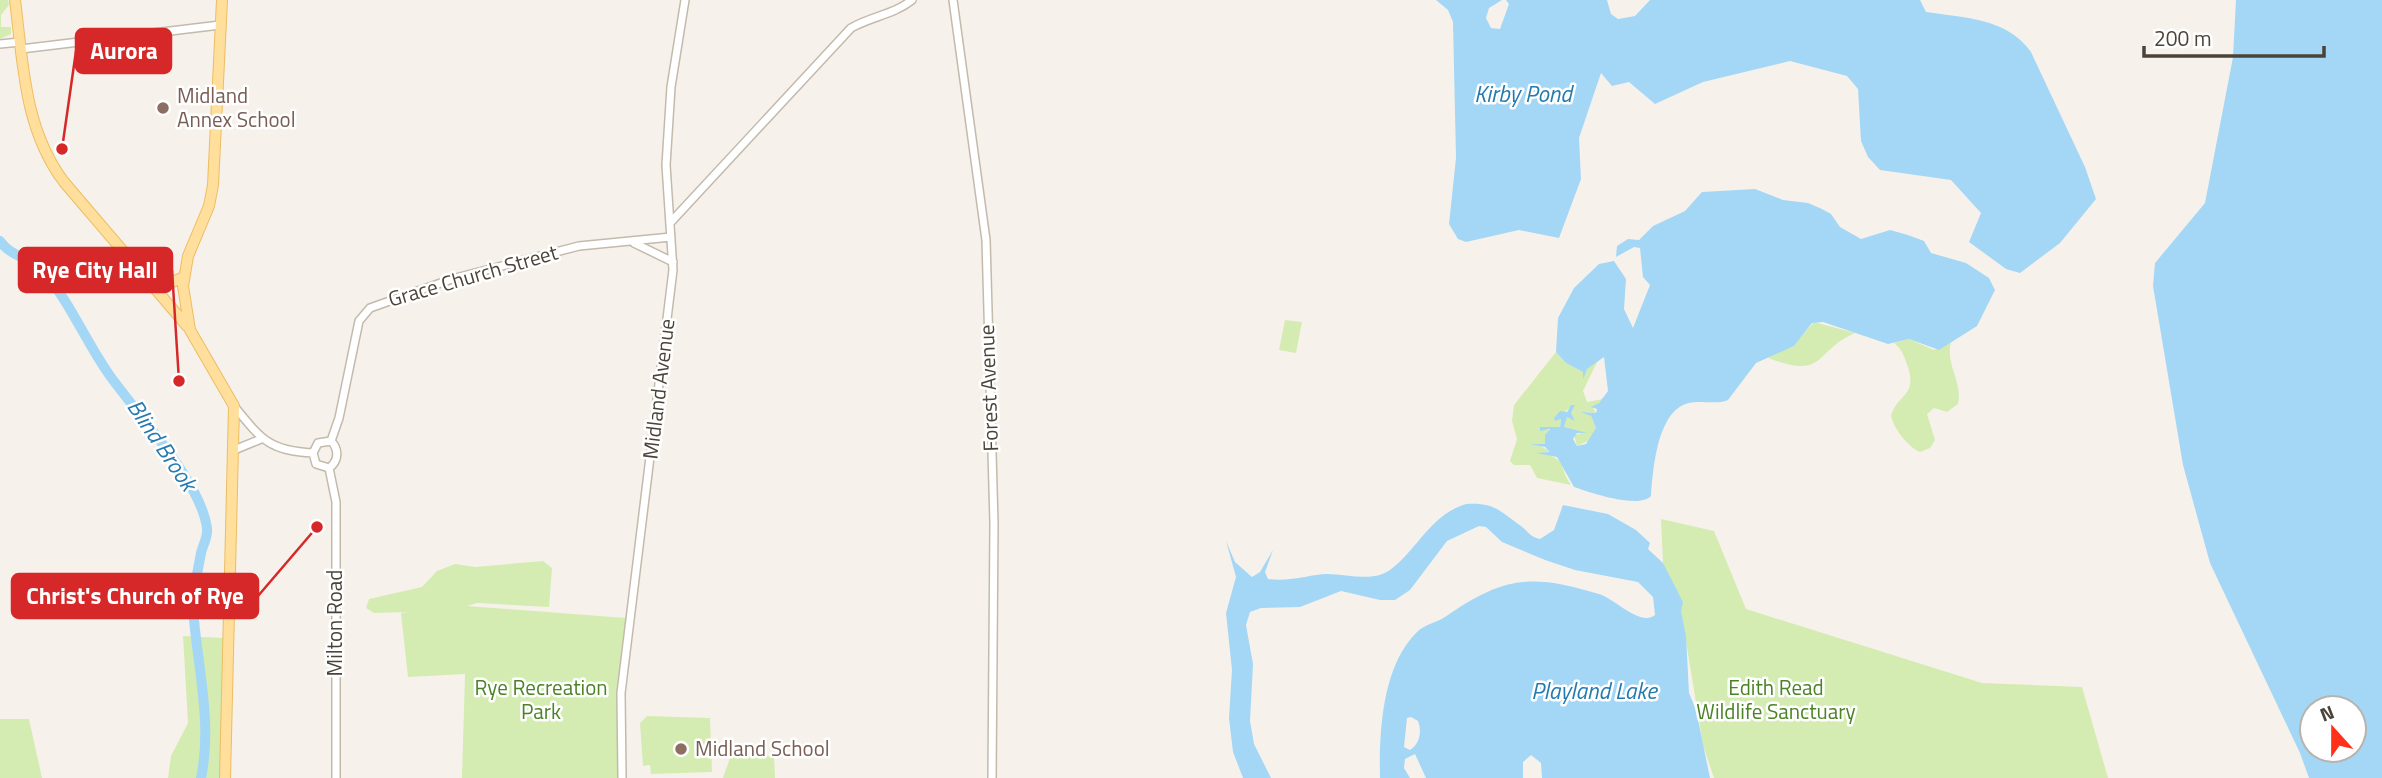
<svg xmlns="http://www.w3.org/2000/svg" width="2382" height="778" font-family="'Titillium Web',sans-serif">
	<rect width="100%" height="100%" fill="#f6f2eb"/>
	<!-- green -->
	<path fill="#d4ecb1" d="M0 0H8L9 5 1 15V27H11V34L0 39Z
		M1285 320 1302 322 1296 353 1279 350Z
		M1814 322 1855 333C1812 352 1827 380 1768 358L1779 350 1792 347Z
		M1909 339 1934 350 1951 342C1945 364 1963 382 1958 404L1947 412 1934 408 1927 414 1935 440 1930 448 1920 452C1908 447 1894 429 1891 416 1898 393 1917 397 1908 367 1904 357 1903 350 1894 343Z
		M1556 352 1566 363 1583 372 1599 358 1583 391 1587 402 1603 399 1593 408 1596 413 1585 412 1591 416 1596 428 1592 439 1577 446 1574 435 1582 433 1564 428 1563 423 1573 405 1555 420 1561 419 1560 427H1540L1550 431 1545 444H1537L1551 452 1542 453C1568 460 1558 466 1571 485L1537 478 1530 465H1514L1510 461 1517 439 1512 421 1514 405Z
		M1661 519 1714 531 1746 609 1982 683 2082 687 2108 778H1714L1703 745 1681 611 1663 563Z
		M543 561 552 568 549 607 477 603 467 606 626 618 618 694 620 778H462L465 674 408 677 401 613 408 612 374 613 366 608 369 599 422 587 437 571 455 564 475 567Z
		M183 636 224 638 221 778H168L171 756 188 723Z
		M647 716 710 718 712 772 651 774 650 765 643 766 640 723Z
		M0 719H29L42 778H0Z
		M757 752 774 758 775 778H723L731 755Z"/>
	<!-- water -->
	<path fill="#a4d7f6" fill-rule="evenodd" d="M1436 0H1502L1489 8 1486 18 1491 28 1500 29 1509 4 1506 0H1607L1611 14 1618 19 1635 16 1650 0H1920L1926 12C1965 18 2007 18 2031 52L2085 167 2096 199 2060 243 2020 273 2006 269 1969 242 1981 213 1951 180 1880 170 1868 157 1861 141 1858 89 1847 76 1790 61 1703 82 1655 104 1629 82 1612 86 1601 73 1579 138 1581 179 1559 238 1519 230 1466 242 1458 239 1449 224 1456 158 1453 22 1448 10Z
		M2236 0H2382V778H2309L2300 753 2210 563 2183 465 2153 286 2155 263 2205 203 2233 57ZM2312 708H2354V750H2312Z
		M1755 189 1783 200 1808 203 1822 209 1831 214 1840 227 1861 239 1890 230 1908 235 1924 241 1931 253 1966 263 1989 278 1995 290 1977 326 1939 350 1909 339 1888 344 1823 322 1812 323 1794 346 1756 363 1728 400C1716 405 1702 400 1689 403 1657 410 1653 470 1651 496 1639 509 1591 493 1574 487L1557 457 1536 453 1550 452 1545 447 1530 444H1545V435L1550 429 1540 431V427H1560L1561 419 1555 421 1554 418 1560 411 1567 412 1571 405H1575L1571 413 1575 421 1567 417 1564 427 1587 433H1577L1573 439 1577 446 1586 444 1596 428 1591 416 1581 412 1596 413 1597 409 1591 407 1599 403 1608 391 1604 357 1587 369 1583 379V372L1566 363 1556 352 1558 318 1574 288 1599 264 1614 261 1626 279 1624 309 1633 328 1650 285 1643 277 1640 248 1634 247 1616 257 1617 246 1628 239 1639 240 1653 226 1685 211 1702 192Z
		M1466 504C1495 502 1501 512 1521 526 1529 532 1530 537 1540 539L1554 530 1563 505 1608 514 1636 530 1650 543 1648 549 1663 563 1683 602 1681 611 1686 636 1689 693 1696 710 1710 778H1542L1541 763 1531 755 1523 762V778H1426L1415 754 1405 759 1404 768 1410 778H1380C1379 732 1382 666 1417 632 1425 624 1436 623 1445 617 1503 577 1530 573 1599 594 1614 598 1640 627 1655 615L1653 597 1638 582 1575 570 1545 560 1502 542 1486 527 1479 526 1447 541 1410 590 1395 600H1380L1341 591 1300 607 1261 608 1250 612 1246 625 1253 664 1250 721 1254 744 1271 778H1243L1233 752 1229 718 1232 670 1226 613 1236 577 1226 541 1235 562 1252 577 1260 572 1273 550 1265 572 1268 579C1285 581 1298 578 1316 575 1340 570 1368 585 1390 570 1418 549 1430 515 1466 504ZM1411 717 1418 721C1422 731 1420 744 1410 750L1404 747 1407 718Z"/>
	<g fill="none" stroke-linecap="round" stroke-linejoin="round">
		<!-- river -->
		<path stroke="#a4d7f6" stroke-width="10" d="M0 241C11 257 30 257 43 271 70 302 85 340 108 373 136 413 201 482 207 528 208 538 203 544 201 553 197 575 191 599 194 620 199 673 212 726 201 778"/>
		<!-- minor casing -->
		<g stroke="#c3baac" stroke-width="10">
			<path id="minor" d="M953 0 986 240 994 523 992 778
				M0 44 20 42
				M21 49 220 25
				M670 223 851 28C872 16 893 15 912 0
				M634 243 673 262
				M234 406C261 439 269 451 313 453
				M331 441 339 418 359 321 370 308 452 279 579 246 671 237
				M234 450 261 439
				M329 468 336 502V778
				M329 468 316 464 313 453 318 443 331 441
				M329 468C339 461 339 449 331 441
				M622 778 621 693 673 270 666 165 671 87 685 0"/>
		</g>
		<!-- major casing -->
		<g stroke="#ecbd63" stroke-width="12">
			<path id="major" d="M15 0C23 63 24 129 64 182L187 326
				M222 0 213 185 209 206 188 256 183 286 190 330 234 406 225 778
				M156 289 184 277"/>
		</g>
		<!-- minor -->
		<use href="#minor" stroke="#fff" stroke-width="7"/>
		<!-- major -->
		<use href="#major" stroke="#ffdf9b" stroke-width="10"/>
	</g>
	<!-- markers -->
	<g fill="#8d6e63" stroke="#fff" stroke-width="2.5">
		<circle cx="163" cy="108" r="7"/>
		<circle cx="681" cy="749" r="7"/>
	</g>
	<g text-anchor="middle" stroke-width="5" stroke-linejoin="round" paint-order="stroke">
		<!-- education labels -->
		<g font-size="21" fill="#785e54" stroke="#fff" text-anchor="start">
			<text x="177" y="103">Midland<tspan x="177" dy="24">Annex School</tspan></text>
			<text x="695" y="756">Midland School</text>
		</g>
		<!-- street labels -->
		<g font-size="21" fill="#4b4338" stroke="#fff">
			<text transform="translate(473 276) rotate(-16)" y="7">Grace Church Street</text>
			<text transform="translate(989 388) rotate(-92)" y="7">Forest Avenue</text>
			<text transform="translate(659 389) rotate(-83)" y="7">Midland Avenue</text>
			<text transform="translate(335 623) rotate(-90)" y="7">Milton Road</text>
		</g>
		<!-- park labels -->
		<g font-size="21" fill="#4c8226" stroke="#fff">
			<text x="541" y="695">Rye Recreation<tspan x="541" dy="24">Park</tspan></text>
			<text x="1776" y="695">Edith Read<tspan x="1776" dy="24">Wildlife Sanctuary</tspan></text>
		</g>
		<!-- water labels -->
		<g font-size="23" font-style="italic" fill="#267aae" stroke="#fff">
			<text x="1523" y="102">Kirby Pond</text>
			<text transform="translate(162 445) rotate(56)" y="8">Blind Brook</text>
			<text x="1594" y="699">Playland Lake</text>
		</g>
	</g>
	<!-- callouts -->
	<path fill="none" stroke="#d62828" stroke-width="2.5" d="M62 149L76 51M179 381L172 270M317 527L258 596"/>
	<g fill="#d62828" stroke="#fff" stroke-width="2.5">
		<circle cx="62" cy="149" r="7"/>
		<circle cx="179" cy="381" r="7"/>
		<circle cx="317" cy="527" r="7"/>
	</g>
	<g fill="#d62828" stroke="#d62828" stroke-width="2.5">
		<rect x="76" y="29" width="95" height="44" rx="7"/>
		<rect x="19" y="248" width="153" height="44" rx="7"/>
		<rect x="12" y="574" width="246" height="44" rx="7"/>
	</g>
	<g font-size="23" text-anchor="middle" font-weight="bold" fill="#fff">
		<text x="124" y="59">Aurora</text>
		<text x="95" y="278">Rye City Hall</text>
		<text x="135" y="604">Christ's Church of Rye</text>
	</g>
	<!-- north arrow -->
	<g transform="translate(2333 729) rotate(339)"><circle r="33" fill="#ffffff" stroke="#b7b4af" stroke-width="2"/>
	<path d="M0-5L12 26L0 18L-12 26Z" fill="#ff3219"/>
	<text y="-10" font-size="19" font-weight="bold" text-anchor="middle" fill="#4b4338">N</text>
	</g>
	<!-- scale -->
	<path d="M2144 46v10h180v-10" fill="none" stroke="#4b4338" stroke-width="3.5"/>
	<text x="2154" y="46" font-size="21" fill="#4b4338" stroke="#ffffff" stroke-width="5" paint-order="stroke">200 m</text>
</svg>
